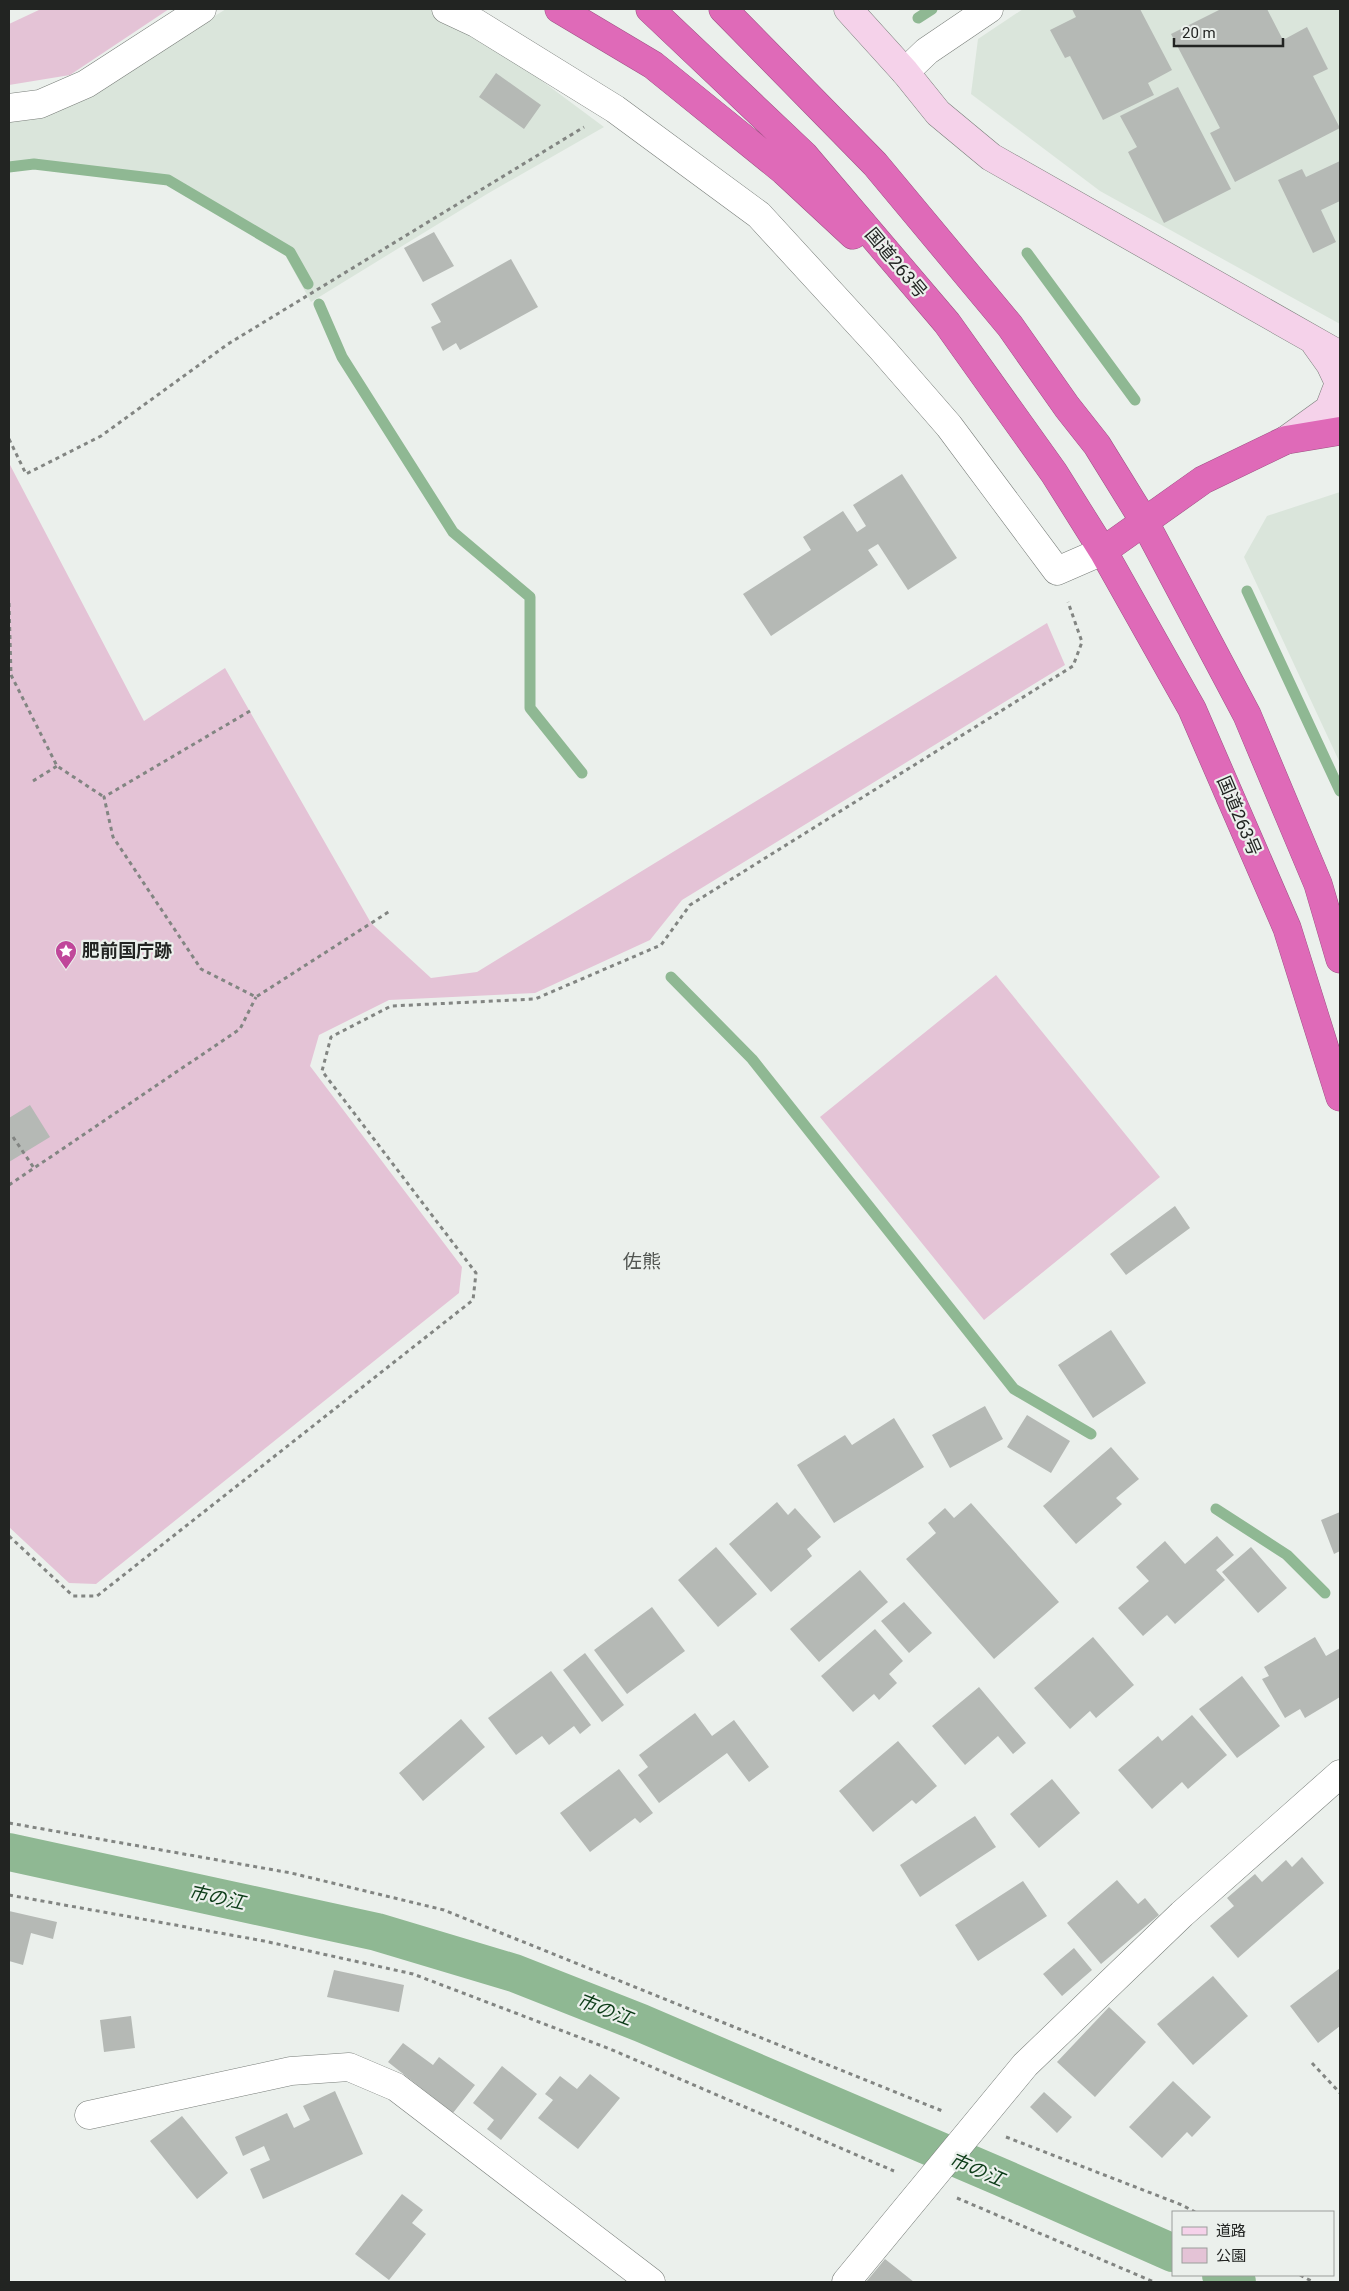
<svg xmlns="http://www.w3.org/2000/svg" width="1349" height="2291" font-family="Roboto,'Noto Sans JP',sans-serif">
	<rect width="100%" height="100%" fill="#ebf0ec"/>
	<!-- built -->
	<path fill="#dae5db" d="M226 9H428L476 32 604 127 487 194 311 302 284 253 166 183 35 167 9 171V117L75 104Z
		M1023 9H1340V324L1100 191 971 94 978 39Z
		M1340 492V763L1244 557 1267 516Z"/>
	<!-- green -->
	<path fill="#e4c3d6" d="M41 9H169L70 75 9 85V24Z
		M9 463 144 721 225 668 371 923 431 978 477 972 1047 623 1065 665 682 900 650 940 535 993 389 1000 319 1035 310 1066 462 1267 459 1293 96 1584 69 1583 9 1527Z
		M996 975 1160 1177 984 1320 820 1117Z"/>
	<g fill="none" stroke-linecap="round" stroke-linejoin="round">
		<!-- stream -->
		<path stroke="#8fb893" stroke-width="11" d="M918 18 932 9
			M9 167 34 164 168 180 290 252 308 284
			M1027 253 1135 400
			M319 304 342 357 453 532 530 597V708L582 773
			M1247 591 1340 791
			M671 977 752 1059 1014 1389 1091 1434
			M1216 1509 1287 1555 1325 1593"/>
		<!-- canal -->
		<path stroke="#8fb893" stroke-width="38" d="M9 1852 377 1932 514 1973 641 2023 1003 2178 1173 2253
			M1221 2275 1237 2282"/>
	</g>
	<!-- building -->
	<path fill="#b5b9b5" d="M1072 9H1140L1172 70 1148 83 1154 95 1103 120 1070 56 1065 58 1050 30 1076 17Z
		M1221 9H1267L1283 40 1307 27 1328 69 1313 76 1340 128 1235 182 1210 133 1220 128 1171 34Z
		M496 73 541 105 524 129 479 97Z
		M1178 87 1231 189 1164 223 1128 152 1137 147 1120 116Z
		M1340 161V201L1321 210 1336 242 1313 253 1278 180 1302 169 1306 177Z
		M434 232 454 266 423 282 404 248Z
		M511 259 538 307 460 350 456 343 443 351 431 327 441 322 431 304Z
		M902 474 957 558 908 590 878 544 868 550 878 565 771 636 743 594 811 550 803 537 843 511 857 532 866 526 853 505Z
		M30 1105 50 1137 9 1162V1118Z
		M1175 1206 1190 1228 1126 1275 1110 1254Z
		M1111 1330 1146 1383 1093 1418 1058 1365Z
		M985 1406 1003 1439 950 1468 932 1435Z
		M1027 1415 1070 1441 1051 1473 1007 1447Z
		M894 1418 924 1467 834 1523 797 1465 845 1435 852 1445Z
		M1111 1447 1139 1479 1116 1498 1122 1504 1076 1544 1043 1506Z
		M777 1502 788 1515 795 1508 821 1537 807 1549 812 1556 771 1592 729 1544Z
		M971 1503 1059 1602 994 1659 906 1559 936 1533 928 1523 945 1508 954 1518Z
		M1340 1512V1551L1334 1554 1321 1520Z
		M1217 1536 1234 1555 1216 1570 1225 1580 1175 1624 1167 1615 1143 1636 1118 1608 1149 1581 1136 1567 1165 1541 1185 1564Z
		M716 1547 757 1594 718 1627 678 1580Z
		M1251 1547 1287 1588 1258 1613 1222 1572Z
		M860 1570 888 1602 819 1662 790 1629Z
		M904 1602 932 1633 909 1653 881 1621Z
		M652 1607 685 1651 627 1694 594 1650Z
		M875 1629 903 1661 889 1674 897 1683 879 1700 874 1694 853 1712 821 1676Z
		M1093 1637 1134 1685 1096 1718 1090 1711 1070 1729 1034 1688Z
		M1315 1637 1326 1656 1340 1648V1697L1305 1718 1300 1709 1285 1718 1262 1679 1269 1676 1264 1667Z
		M585 1653 624 1705 602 1722 563 1670Z
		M551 1671 591 1725 580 1734 574 1726 549 1745 542 1736 516 1755 488 1718Z
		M1242 1676 1280 1726 1237 1758 1199 1709Z
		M979 1687 1026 1743 1013 1754 998 1736 965 1765 932 1726Z
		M695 1713 712 1736 734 1720 769 1767 749 1782 727 1753 659 1803 638 1775 648 1767 639 1755Z
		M1192 1715 1227 1755 1188 1789 1182 1782 1152 1809 1118 1770 1158 1736 1162 1741Z
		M461 1719 485 1747 423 1801 399 1773Z
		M898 1741 937 1786 916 1804 912 1800 873 1832 839 1791Z
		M619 1769 653 1813 640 1823 635 1818 590 1852 560 1813Z
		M1052 1779 1080 1813 1039 1848 1010 1814Z
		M975 1816 996 1847 920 1897 900 1865Z
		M1302 1857 1324 1883 1238 1958 1210 1926 1234 1906 1227 1898 1255 1874 1262 1882 1286 1860 1292 1867Z
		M1117 1880 1138 1904 1145 1898 1159 1915 1101 1964 1067 1923Z
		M1023 1881 1047 1916 978 1961 955 1925Z
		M9 1911 57 1922 53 1939 31 1933 23 1965 9 1961Z
		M1074 1948 1092 1970 1062 1996 1043 1974Z
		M1340 1968V2026L1318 2043 1290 2006Z
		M334 1970 404 1985 399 2012 327 1997Z
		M1213 1976 1248 2016 1193 2065 1157 2024Z
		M1109 2007 1146 2042 1095 2097 1057 2062Z
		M131 2016 135 2048 104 2052 100 2020Z
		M403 2043 433 2065 439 2057 475 2085 453 2113 388 2062Z
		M502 2066 537 2094 501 2140 487 2129 494 2120 473 2103Z
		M590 2074 620 2098 578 2149 538 2118 553 2100 545 2094 560 2076 577 2089Z
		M1173 2081 1211 2117 1192 2137 1187 2132 1162 2158 1129 2127Z
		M335 2091 363 2154 263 2199 250 2169 270 2160 264 2146 243 2156 235 2137 287 2113 294 2128 310 2120 303 2106Z
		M1044 2092 1072 2117 1057 2133 1030 2107Z
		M182 2116 228 2173 197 2199 150 2141Z
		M402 2194 423 2210 412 2223 426 2234 389 2280 355 2254Z
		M885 2259 914 2282H866Z"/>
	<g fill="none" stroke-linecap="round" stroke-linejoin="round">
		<!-- street casing -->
		<g stroke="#787d79" stroke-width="29">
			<path id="street" d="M446 9 476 23 615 109 759 215 882 349 949 426 1057 571 1103 551
				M905 72 927 51 989 9
				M9 108 40 104 86 84 202 9
				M89 2115 291 2071 349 2067 396 2087 651 2282
				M846 2282 1025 2065 1182 1914 1340 1774"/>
		</g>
		<!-- secondary casing -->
		<g stroke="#787d79" stroke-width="29">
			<path id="secondary" d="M848 9 905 72 938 113 991 157 1340 355
				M1286 440 1329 409 1339 383 1330 364 1315 343"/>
		</g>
		<!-- highway casing -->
		<g stroke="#9d5284" stroke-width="29">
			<path id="highway" d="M559 9 653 65 784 171 853 235
				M650 9 804 155 947 323 1054 473 1103 551 1192 709 1287 928 1340 1097
				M723 9 875 164 1010 326 1067 407 1097 445 1144 521 1247 715 1318 884 1340 959
				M1103 551 1203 480 1286 440 1340 431"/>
		</g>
		<!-- path -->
		<path stroke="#828582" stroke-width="3" stroke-dasharray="4 4" stroke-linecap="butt" d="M9 439 26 474 101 436 228 344 584 127
			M9 603 11 675 57 766 104 797
			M250 711 104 797 113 837 201 969 256 997 390 911
			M33 781 57 766
			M13 1137 34 1168
			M9 1185 240 1029 256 997
			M9 1536 73 1596H97L473 1300 476 1273 322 1071 331 1037 391 1006 535 999 661 945 690 905 1073 666 1082 642 1068 602
			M9 1823 291 1873 444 1910 945 2112
			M9 1895 264 1941 413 1974 610 2049 894 2171
			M1312 2063 1340 2093
			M1006 2137 1182 2205 1195 2212
			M957 2198 1154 2282
			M1300 2275 1313 2282"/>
		<!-- street -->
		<use href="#street" stroke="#fff" stroke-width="28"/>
		<!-- secondary -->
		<use href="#secondary" stroke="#f5d2ea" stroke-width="28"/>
		<!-- highway -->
		<use href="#highway" stroke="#df6ab8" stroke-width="28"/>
	</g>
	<!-- icons -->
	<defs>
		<g id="sight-pin" transform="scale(1.125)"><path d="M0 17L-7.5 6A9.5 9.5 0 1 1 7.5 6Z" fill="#c0479a" stroke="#ebf0ec"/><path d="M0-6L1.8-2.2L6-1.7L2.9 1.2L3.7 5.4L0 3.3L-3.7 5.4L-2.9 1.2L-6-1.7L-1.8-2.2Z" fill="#fff"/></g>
	</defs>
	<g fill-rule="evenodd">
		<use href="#sight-pin" x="66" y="951"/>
	</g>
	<g text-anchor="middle" stroke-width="4.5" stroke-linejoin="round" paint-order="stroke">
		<!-- street labels -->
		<g font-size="18" fill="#222422" stroke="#ebf0ec">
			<text transform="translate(896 263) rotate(50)" y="6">国道263号</text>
			<text transform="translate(1239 816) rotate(67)" y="6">国道263号</text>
		</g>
		<!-- poi labels -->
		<g font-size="18" font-weight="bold" fill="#222422" stroke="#ebf0ec" text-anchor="start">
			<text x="82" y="957">肥前国庁跡</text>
		</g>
		<!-- neighbourhood labels -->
		<g font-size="19" fill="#515551" stroke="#ebf0ec">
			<text x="642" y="1268">佐熊</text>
		</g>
		<!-- water labels -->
		<g font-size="19" font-style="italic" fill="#0d3c18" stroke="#ebf0ec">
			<text transform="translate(217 1897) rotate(12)" y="7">市の江</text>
			<text transform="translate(605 2009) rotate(21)" y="7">市の江</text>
			<text transform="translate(977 2169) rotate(23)" y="7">市の江</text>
		</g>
	</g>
	<!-- border -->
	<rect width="1349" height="2291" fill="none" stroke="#222422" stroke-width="20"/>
	<!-- legend -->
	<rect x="1172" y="2211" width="162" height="65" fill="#ebf0ec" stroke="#9b9e9b"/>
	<rect x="1182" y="2227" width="25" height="8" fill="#f5d2ea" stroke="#9b9e9b"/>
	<text x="1216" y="2236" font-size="15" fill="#222422">道路</text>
	<rect x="1182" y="2248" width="25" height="15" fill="#e4c3d6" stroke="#9b9e9b"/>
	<text x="1216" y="2261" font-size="15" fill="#222422">公園</text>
	<!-- scale -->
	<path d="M1174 38v8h109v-8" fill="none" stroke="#222422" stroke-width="2.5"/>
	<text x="1182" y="38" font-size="15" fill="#222422" stroke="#ebf0ec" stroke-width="4" paint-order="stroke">20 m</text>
</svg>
